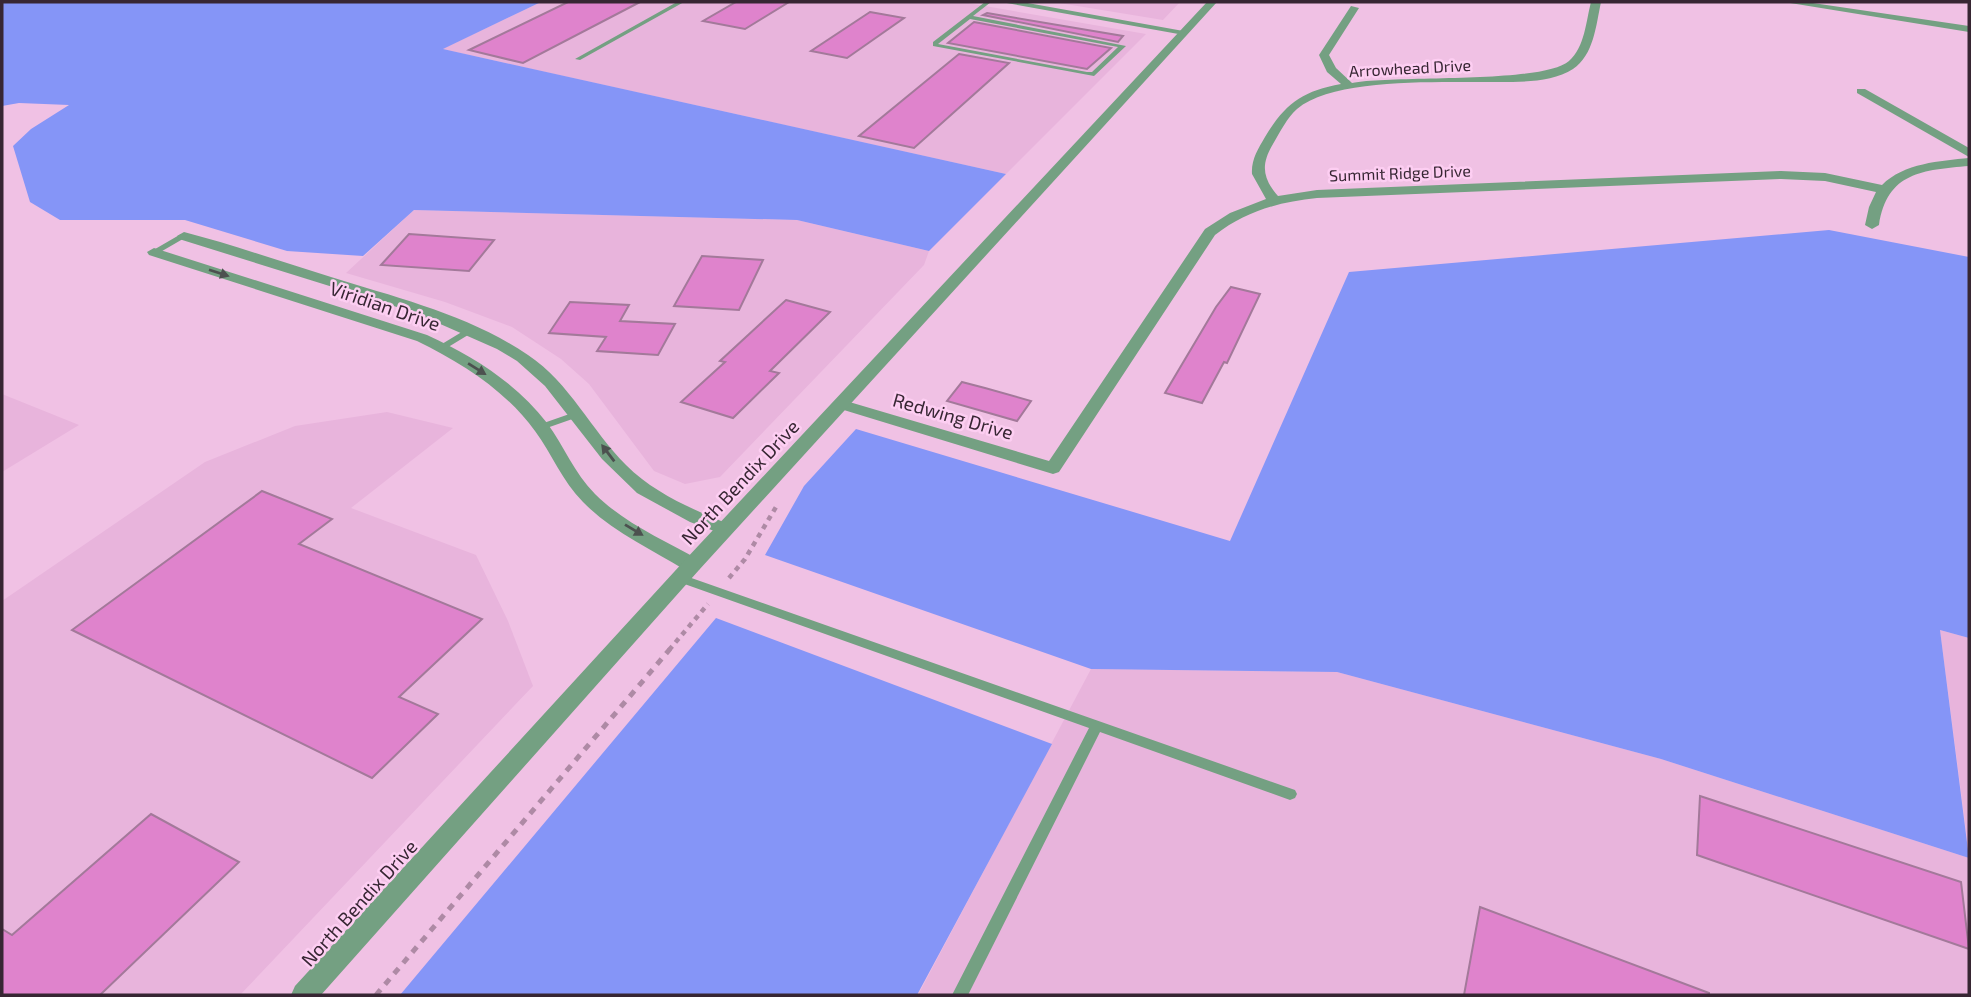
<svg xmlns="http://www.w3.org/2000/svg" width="1971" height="997" font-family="'Exo 2',sans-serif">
	<rect width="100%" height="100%" fill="#f0c1e4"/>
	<!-- built -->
	<path fill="#e8b4dc" d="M541 2H962L1146 34 1006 174 442 49Z
		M1053 2H1180L1163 20Z
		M414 210 797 220 929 251 924 265 720 477 685 484 654 471 589 384 561 359 512 327 445 302 346 273Z
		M2 394 79 425 2 472Z
		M387 412 453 428 351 508 476 555 508 621 533 686 240 995H2V601L205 462 295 426Z
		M1940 630 1969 638V854Z
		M1091 669 1337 672 1661 759 1969 858V995H918Z"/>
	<!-- forest -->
	<path fill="#8595f7" d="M2 2H541L443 49 1006 174 929 251 797 220 414 210 363 256 287 251 185 220H60L30 202 13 146 31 129 69 105 19 103 2 106Z
		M1829 230 1969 257V638L1940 630 1969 858 1661 759 1337 672 1091 669 765 555 804 486 856 429 1230 541 1349 272Z
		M716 618 1052 744 917 995H400Z"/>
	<!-- building -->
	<path fill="#df83cc" stroke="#a3799a" stroke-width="2" d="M568 2H640L523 63 469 50Z
		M736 2H789L745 29 703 21Z
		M870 12 904 18 847 58 811 51Z
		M987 13 1123 36 1118 42 983 15Z
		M974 22 1111 48 1087 69 948 43Z
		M959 54 1009 63 914 148 859 136Z
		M409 234 494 240 469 271 381 265Z
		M702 256 763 260 739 310 674 306Z
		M1231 287 1260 294 1227 363 1224 362 1202 403 1165 393 1216 307Z
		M786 300 830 312 770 371 779 373 733 418 681 402 725 362 720 361Z
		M570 302 629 305 620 321 675 324 658 355 597 351 606 337 549 333Z
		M962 382 985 388 1031 401 1017 421 947 401Z
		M262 491 332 519 299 544 482 619 399 697 438 714 372 778 72 630Z
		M1700 796 1961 882 1969 949 1697 855Z
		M151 814 239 862 100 995H2V929L12 935Z
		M1480 907 1709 993V995H1464Z"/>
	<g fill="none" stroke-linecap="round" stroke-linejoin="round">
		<!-- path-far1 -->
		<path stroke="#ae8aa5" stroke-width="4.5" stroke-dasharray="5 5" stroke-linecap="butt" d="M729 578 745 559 776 507
			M669 650 708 604"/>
		<!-- path -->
		<path stroke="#ae8aa5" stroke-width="5" stroke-dasharray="7 7" stroke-linecap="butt" d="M376 995 670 649"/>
		<!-- service -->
		<path fill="#74a082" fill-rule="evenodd" d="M677 2H684L580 60 575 59Z
			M985 2H991L973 16 1126 46 1094 76 933 46V42ZM970 19 1118 47 1092 72H1087L938 44Z
			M181 234H187L188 236 157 254H154L150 252Z
			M470 327 474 330 473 332 445 349 442 350 437 347Z
			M578 411 581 412 583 414 581 416 541 430 536 427 538 425Z
			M680 574 1295 790 1297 794 1295 798 1290 800 1100 732 968 995H952L1089 728 676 581 674 578 676 575Z"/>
		<!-- minor -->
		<path fill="#74a082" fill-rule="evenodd" d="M1001 2H1022L1189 32 1184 35Z
			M1591 2H1601C1596 25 1594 55 1573 69 1553 82 1523 82 1500 82 1450 83 1336 76 1297 109 1287 118 1280 132 1273 144 1261 164 1262 178 1278 196L1317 190 1781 171 1825 173 1882 185C1904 163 1940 161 1969 158V166C1923 170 1887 172 1879 225L1872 229 1865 225 1869 207 1876 192 1825 181 1781 179 1317 198C1279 202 1246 211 1215 235L1059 472 1053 474 834 407 832 404 840 399 846 401 1049 461 1205 229 1230 213 1266 199 1252 174C1251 160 1258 149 1265 137 1285 104 1302 91 1341 84L1327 72 1319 55 1351 6 1359 8 1329 55 1336 68 1352 83C1396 75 1543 84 1569 61 1585 47 1586 21 1591 2Z
			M1784 2H1806L1969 26V32Z
			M1857 89H1865L1969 148V157L1857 93Z
			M184 232C234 245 282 262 331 277 398 298 469 315 528 355 570 383 591 430 626 465 655 494 694 510 731 525L734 529 731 533 725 535 690 522 637 493 602 459 545 386 517 361 497 349 413 312 179 239 177 236Z
			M154 248 427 335C473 356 516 383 547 423 564 446 574 473 595 494 624 523 664 540 699 560L701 565 699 570H685C651 549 611 531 583 502 562 481 552 454 535 431 505 390 462 363 417 341L149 255 147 252Z"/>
		<!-- tertiary -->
		<path fill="#74a082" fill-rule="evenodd" d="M1207 2H1217L699 570 321 995H291L295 986 685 560Z"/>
	</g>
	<!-- one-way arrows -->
	<defs><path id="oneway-solid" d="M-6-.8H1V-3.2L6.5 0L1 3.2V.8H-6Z" transform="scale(1.75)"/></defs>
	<g fill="#4c514f">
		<use href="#oneway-solid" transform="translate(219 273) rotate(18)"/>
		<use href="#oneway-solid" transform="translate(477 369) rotate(32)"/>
		<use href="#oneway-solid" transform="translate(608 453) rotate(-127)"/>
		<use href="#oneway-solid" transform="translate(634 530) rotate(31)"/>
	</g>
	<g text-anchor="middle" stroke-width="5" stroke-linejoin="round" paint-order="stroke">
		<!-- far-street labels -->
		<g font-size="16" fill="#372633" stroke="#fdcef2">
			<text transform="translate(1410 68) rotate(-3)" y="6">Arrowhead Drive</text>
			<text transform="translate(1400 173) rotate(-2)" y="6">Summit Ridge Drive</text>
		</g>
		<!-- street labels -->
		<g font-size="19" fill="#372633" stroke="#fdcef2">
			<text transform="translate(385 306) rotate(19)" y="7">Viridian Drive</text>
			<text transform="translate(953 416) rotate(16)" y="7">Redwing Drive</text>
			<text transform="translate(740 482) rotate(-47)" y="7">North Bendix Drive</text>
			<text transform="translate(359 903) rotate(-48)" y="7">North Bendix Drive</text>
		</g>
	</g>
	<!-- border -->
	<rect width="1971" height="997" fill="none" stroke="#372633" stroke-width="7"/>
</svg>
